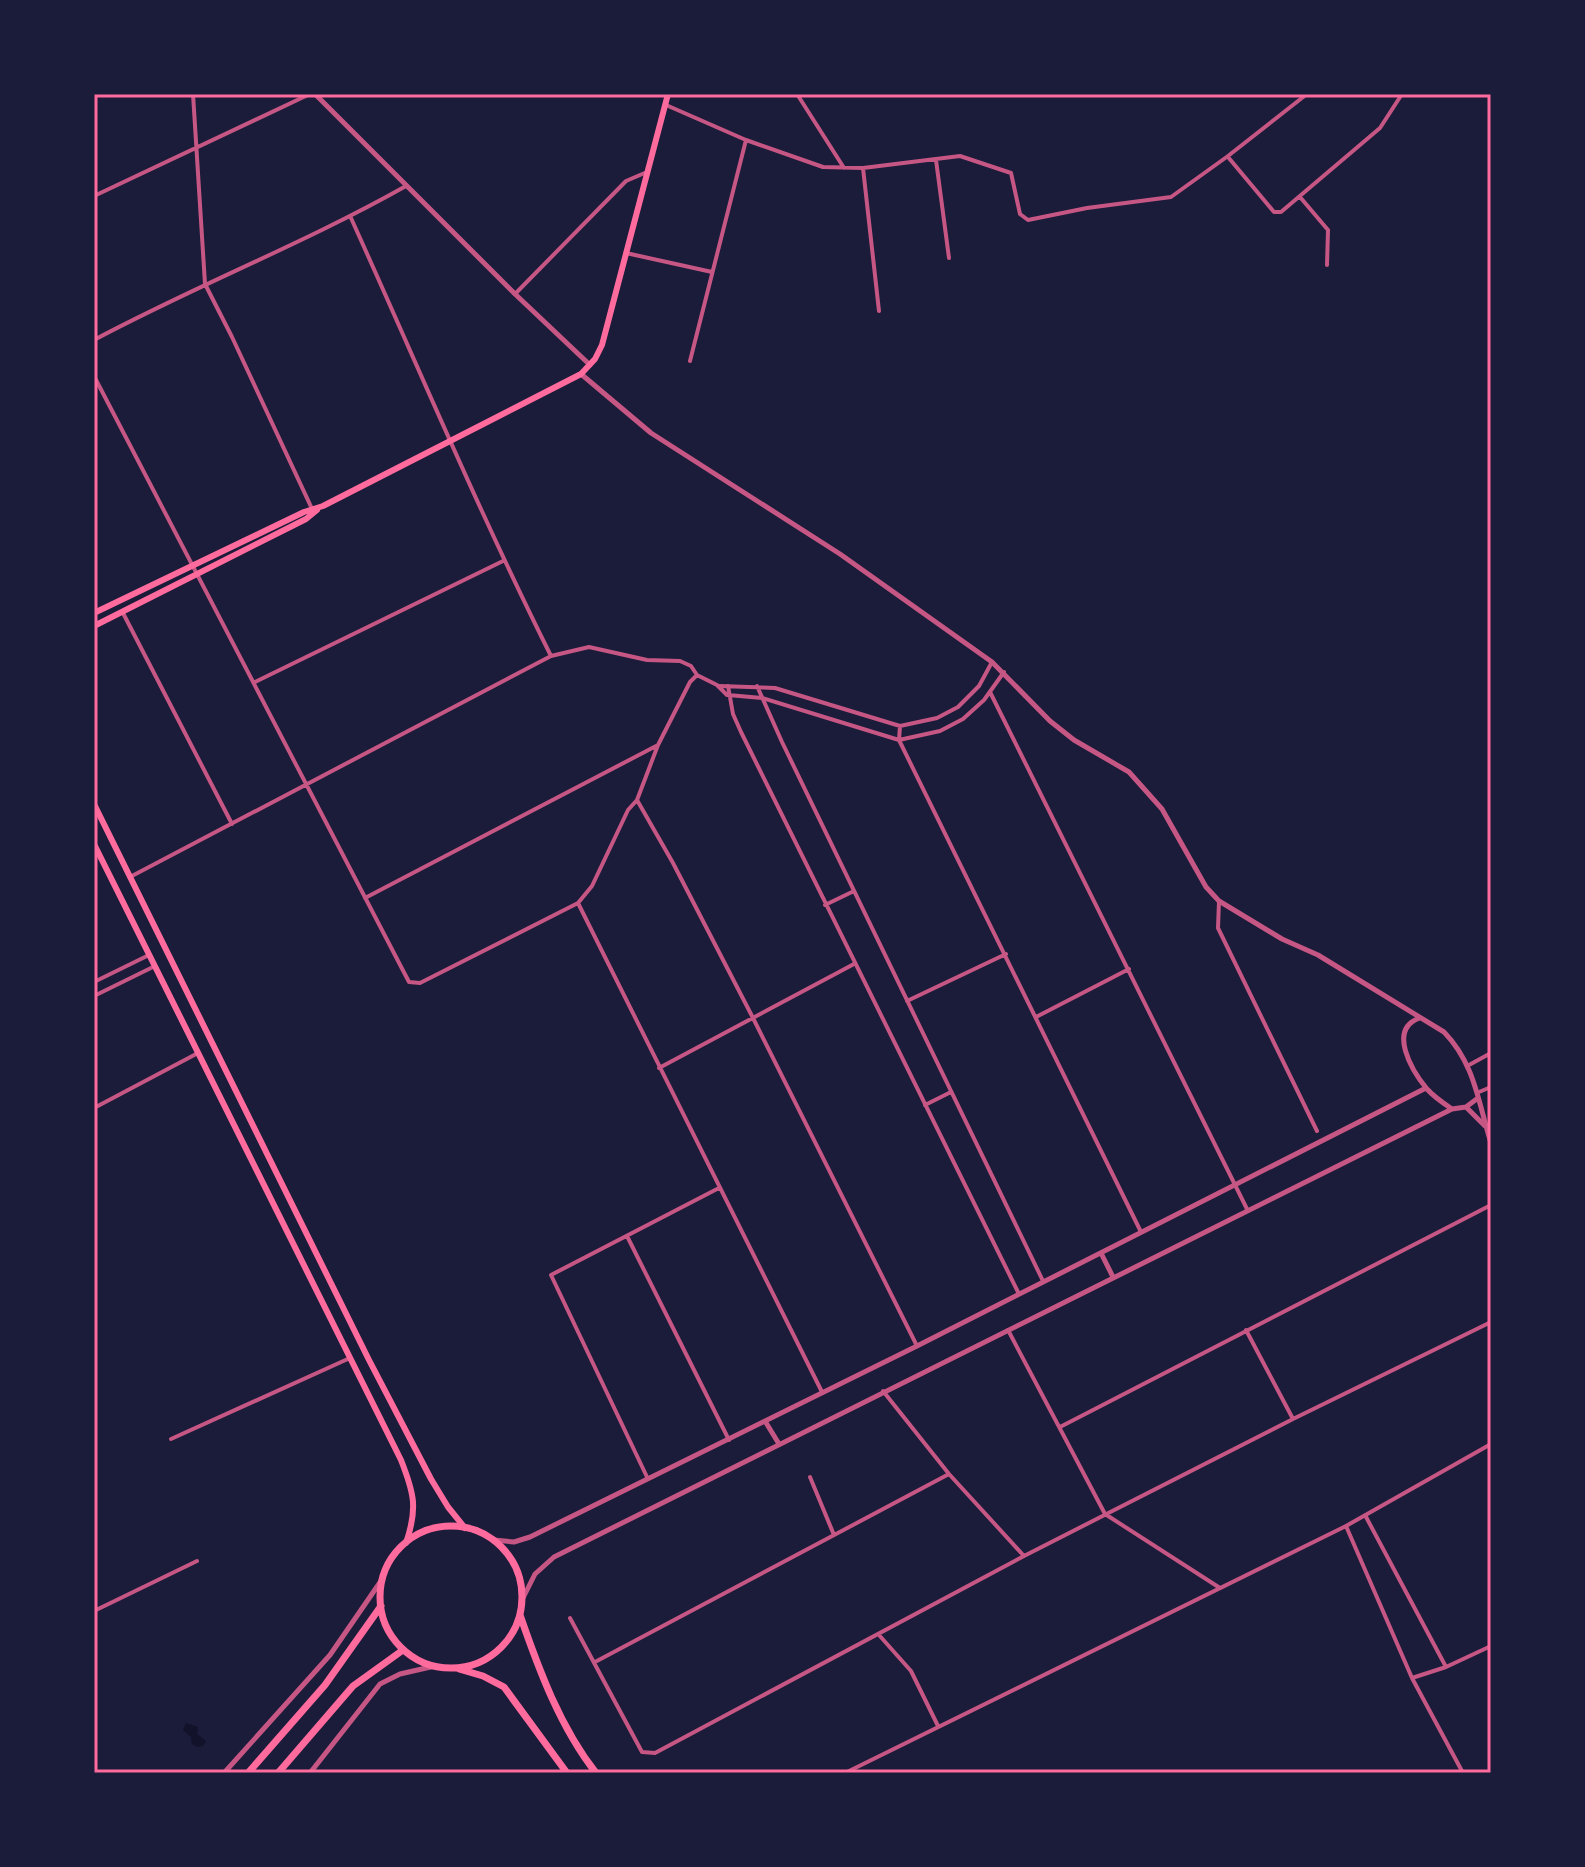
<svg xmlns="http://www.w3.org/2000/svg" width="1585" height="1867" font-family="'PT Sans Narrow',sans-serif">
	<rect width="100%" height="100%" fill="#1b1b3a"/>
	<!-- water -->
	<path fill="#12122b" d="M186 1723 198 1727 197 1734 206 1741 203 1746 197 1747 192 1744 191 1737 183 1730Z"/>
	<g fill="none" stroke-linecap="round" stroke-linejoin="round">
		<!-- minor -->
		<path stroke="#c65784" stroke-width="4" d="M193 94 205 284 232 337 313 511
			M797 94 844 168
			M666 105 746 140 823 167 863 168 960 156 1011 173 1020 214 1028 220 1087 208 1171 197 1228 156 1307 94
			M1228 157 1274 212H1281L1380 128 1402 94
			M936 160 949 258
			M863 168 879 311
			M94 196 310 94
			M1300 197 1328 230 1327 265
			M351 218C417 364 479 512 551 656
			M626 253 712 272
			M515 294 626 181 647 172
			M94 340C197 285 305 243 406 186
			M690 361 746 140
			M94 376 409 982 420 983 578 903 592 886 628 810 637 800 658 745
			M123 613 232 824
			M255 682 503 561
			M719 686 775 688 900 726 937 718 958 707 979 686 992 662
			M728 686 733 714 741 732 1019 1294
			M757 686 782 742 1043 1281
			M990 692 1247 1209
			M728 695 762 698 899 740 940 731 963 719 984 700 1004 672
			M900 726 899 740 1141 1232
			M637 800 673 863 753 1018 917 1346
			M130 877 551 656 589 647 647 660 680 661 691 666 697 675 717 685 727 695
			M365 898 658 745 690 682 697 675
			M1219 901 1218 928 1317 1131
			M578 903 822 1392
			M825 905 854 891
			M94 982 149 955
			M94 996 155 966
			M907 1001 1006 954
			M1036 1017 1129 969
			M1469 1065 1491 1053
			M659 1068 854 964
			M1479 1092 1491 1087
			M925 1105 951 1092
			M94 1108 198 1053
			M627 1236 729 1440
			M1008 1330 1105 1514 1220 1588
			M1246 1330 1293 1419
			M883 1391 949 1474 1024 1556
			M1060 1427 1491 1205
			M171 1439 350 1358
			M647 1477 551 1275 719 1188
			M810 1477 834 1535
			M1365 1515 1446 1667
			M1346 1526 1412 1678
			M94 1611 197 1561
			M570 1618 642 1752 655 1753 1024 1556 1293 1419 1491 1322
			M879 1635 911 1671 938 1726
			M595 1662 949 1474
			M845 1773 1346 1526 1491 1444
			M1463 1773 1412 1678 1446 1667 1491 1646"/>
		<!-- tertiary -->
		<path stroke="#c65784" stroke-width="5" d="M315 94 515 294 590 365
			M581 374 651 433 840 554 992 662 1050 721 1074 740 1129 772 1162 809 1206 887 1219 901 1282 939 1318 955 1444 1032C1475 1064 1478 1102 1491 1143
			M1420 1018C1387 1029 1412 1071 1427 1089 1434 1097 1443 1103 1452 1109L1466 1107 1478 1098
			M1466 1107 1485 1126
			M1101 1253 1113 1277
			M765 1421 779 1444
			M494 1540 514 1542 530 1537 917 1346 1426 1088
			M523 1598 535 1574 554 1557 1452 1109
			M224 1773 330 1655 383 1578
			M310 1773 380 1684 400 1674 435 1666"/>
		<!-- secondary -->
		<path stroke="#ff6b9d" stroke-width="6" d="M94 613 304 512 323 506 581 374 595 359 602 345 668 94
			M94 626 306 519 317 510"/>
		<!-- primary -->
		<path stroke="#ff6b9d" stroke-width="6" d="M94 804 369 1360 431 1479 448 1507 465 1528
			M94 844 401 1460C414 1493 418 1508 406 1543"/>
		<!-- trunk -->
		<path stroke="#ff6b9d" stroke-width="7" d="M380 1597a71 71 0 1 1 142 0a71 71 0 1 1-142 0Z
			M520 1615C539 1670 560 1727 596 1773
			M459 1669 483 1676 504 1687 567 1773
			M248 1773 325 1685 381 1606
			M278 1773 353 1686 403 1650"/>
	</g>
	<!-- border -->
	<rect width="1585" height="1867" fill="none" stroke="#1b1b3a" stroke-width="192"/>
	<rect x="96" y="96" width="1393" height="1675" fill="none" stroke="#ff6b9d" stroke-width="3"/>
</svg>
